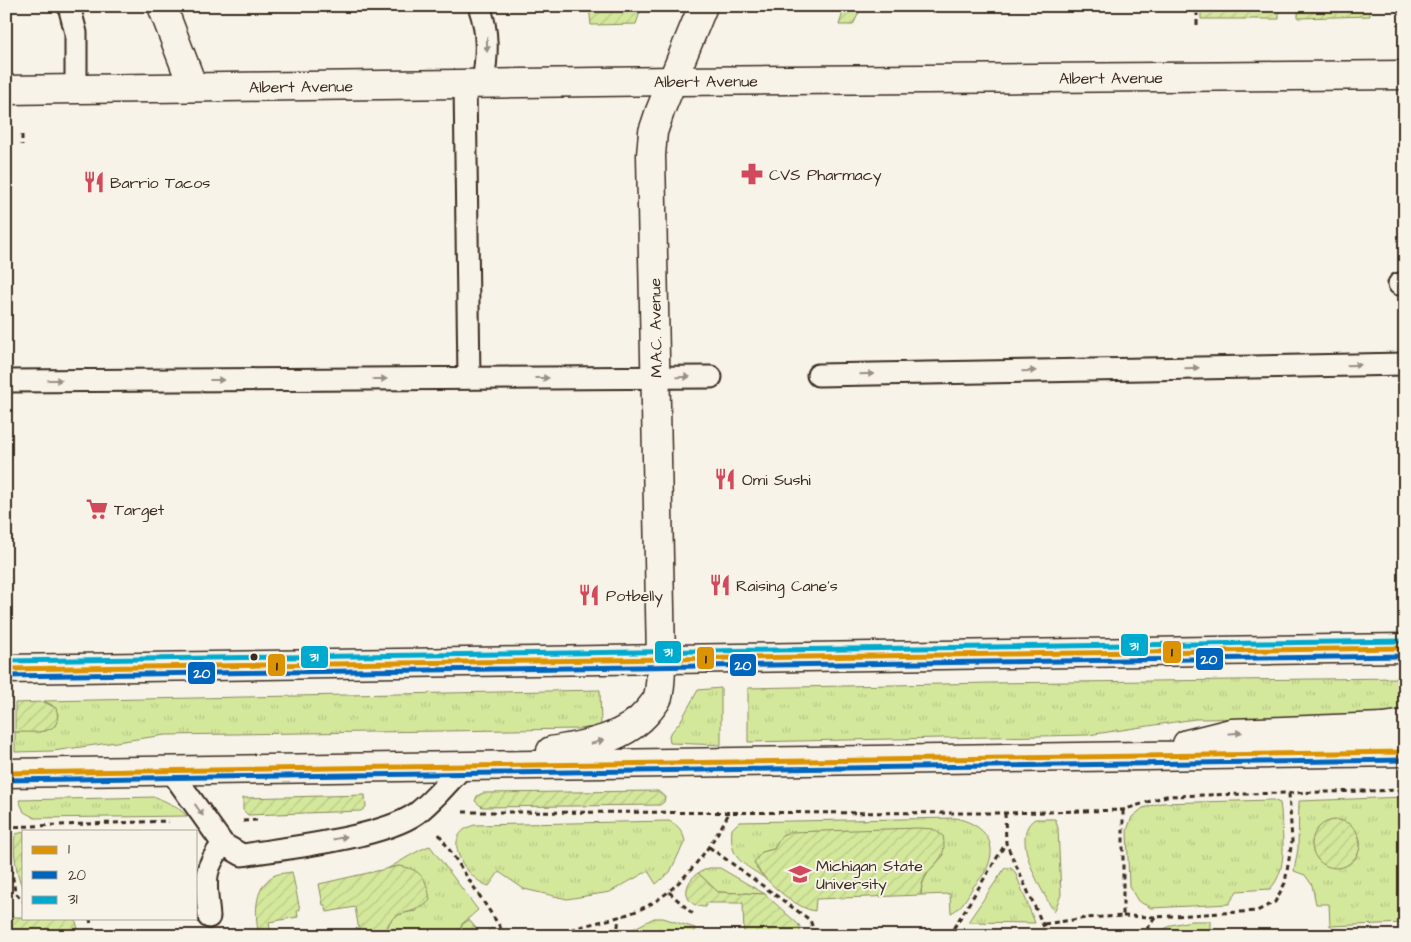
<svg xmlns="http://www.w3.org/2000/svg" width="1411" height="942" font-family="'Architects Daughter',sans-serif">
	<defs>
		<pattern id="grass-tufts" width="24" height="20" patternUnits="userSpaceOnUse" patternTransform="scale(1.25)"><rect width="24" height="20" fill="#d4e89c"/><path d="M3 7l-1-3M5 7V3M7 7l1-3M15 17l-1-3M17 17v-4M19 17l1-3" fill="none" stroke="#b7c786"/></pattern>
		<pattern id="garden-furrows" width="10" height="10" patternUnits="userSpaceOnUse" patternTransform="scale(1.25)"><rect width="10" height="10" fill="#d4e89c"/><path d="M-1 1l2-2M0 10L10 0M9 11l2-2" fill="none" stroke="#b7c786"/></pattern>
	</defs>
	<rect width="100%" height="100%" fill="#f7f3e8"/>
	<filter id="ink" filterUnits="userSpaceOnUse"><feTurbulence type="fractalNoise" baseFrequency=".02" numOctaves="2"/><feDisplacementMap in="SourceGraphic" scale="10" xChannelSelector="R" yChannelSelector="G"/><feConvolveMatrix kernelMatrix="1 2 1 2 8 2 1 2 1" color-interpolation-filters="sRGB"/></filter>
	<g filter="url(#ink)">
		<!-- grass -->
		<path fill="url(#grass-tufts)" stroke="#88895d" fill-rule="evenodd" d="M1400 678 1401 711 1377 717 1195 719 1088 735 748 742V688L991 683Z
			M721 688V745L670 743 669 735 680 722 698 690Z
			M600 690 601 726 579 729 165 735 53 751 15 752V732L45 731 56 725 58 714 52 705 44 701Z
			M156 797 177 807 187 816 35 818 24 812 19 800Z
			M1405 797V923L1330 926 1329 904H1316L1312 885 1305 875 1294 871 1298 849 1299 801ZM1335 821C1355 830 1369 836 1354 860H1318C1311 847 1316 839 1321 826Z
			M1273 800 1280 803 1281 810C1282 836 1289 869 1270 889L1237 891 1229 904 1151 908 1138 901 1129 886 1127 830 1132 817 1143 808 1161 803Z
			M955 818C980 823 1000 840 987 868 984 875 978 881 973 887 967 897 962 908 951 913L950 894 921 895C921 877 932 868 944 855L782 835 774 849 762 852 756 868 766 879C743 863 729 860 732 829L739 822Z
			M1035 819H1055L1058 828 1061 895 1054 912C1043 892 1008 836 1035 819Z
			M669 821C679 826 682 830 685 841L670 872 656 884 648 871 610 892 567 899 524 889 499 872 489 886C465 879 438 834 475 825Z
			M430 846 478 910 462 924 459 936H387C386 916 400 913 417 911L399 866 387 869C398 863 421 848 430 846Z
			M709 868H720L765 894 718 892 698 873Z
			M1005 868H1011L1015 872 1035 923 968 922Z
			M654 918H663L695 928V933H707V936H673L666 930 659 928 655 936H628L631 930Z
			M1191 921H1210V936H1153L1171 925Z"/>
		<!-- garden -->
		<path fill="url(#garden-furrows)" stroke="#88895d" d="M589 6H642L636 24 591 25Z
			M845 6 861 8 853 25H839Z
			M1298 6H1370V16L1298 18Z
			M1279 10V19H1201V11Z
			M44 702 56 708C65 736 34 732 15 732V703Z
			M658 791 665 797 664 802 660 805 482 807 475 801 477 796 483 793Z
			M365 795 366 807 361 811 248 815 243 810V798Z
			M1312 844a24 24 0 1 1 48 0a24 24 0 1 1-48 0Z
			M919 828 933 829 943 836C950 867 920 864 921 895L816 899 815 911C797 909 761 879 754 862L762 852 774 849 782 835 790 832Z
			M24 832V889C17 882 11 842 16 834Z
			M399 866C421 869 427 879 430 900 415 919 386 905 387 936H360L355 907 327 912 325 905H323L319 884Z
			M292 872 300 910H297L298 917 269 922 271 936H259C255 917 253 888 273 876 278 873 287 873 292 872Z
			M698 873 718 892 765 894 800 926V936H744L743 903H706V907C683 907 681 885 698 873Z
			M6 904 13 917 75 918 78 929 67 930V936H6Z
			M469 920 482 935 492 928 497 936H459L462 924Z"/>
		<g fill="none" stroke-linecap="round" stroke-linejoin="round">
			<!-- lane casing -->
			<g stroke="#3b2a1e" stroke-width="25">
				<path id="lane" d="M69 6 76 33V89
					M479 6C489 33 487 56 483 84
					M465 85 469 378
					M1399 284H1405
					M818 375 1405 364
					M6 381 711 377
					M171 771 223 844 242 855C286 848 382 838 417 813 434 800 449 781 464 766
					M209 917C206 882 201 872 223 844"/>
			</g>
			<!-- street casing -->
			<g stroke="#3b2a1e" stroke-width="31">
				<g id="street">
					<path d="M162 6 193 87"/>
					<path id="s1" d="M6 90 674 81 1405 75"/>
					<path d="M661 659 651 155 653 132 660 111 703 6"/>
				</g>
			</g>
			<!-- primary casing -->
			<g stroke="#3b2a1e" stroke-width="31">
				<path id="primary" d="M6 669 1405 648
					M1187 744 1231 733 1383 727 1405 724
					M551 751C586 745 626 739 649 710 652 706 656 702 658 697 661 685 661 672 661 659
					M6 773 1405 752"/>
			</g>
			<!-- path -->
			<path stroke="#3b2a1e" stroke-width="3" stroke-dasharray="5 4" stroke-linecap="butt" d="M1197 11V29
				M22 135V145
				M463 812 1005 813 1123 810 1166 796 1405 790
				M1005 813 1006 843 1048 936
				M243 821 257 820
				M6 827 169 821
				M6 832 15 892 24 902
				M439 834 506 936
				M709 847 810 920 816 936
				M669 892 693 914
				M1123 916 1155 917 1257 911 1275 902 1285 883 1292 841 1289 793
				M90 918 91 926
				M1044 924 1086 918 1123 916V810
				M565 936 572 929C596 922 628 917 649 905 682 887 712 846 729 813
				M617 936 619 916
				M949 936 1006 843
				M1142 936 1155 917"/>
			<!-- lane -->
			<use href="#lane" stroke="#f7f3e8" stroke-width="21"/>
			<!-- street -->
			<use href="#street" stroke="#f7f3e8" stroke-width="28"/>
			<!-- primary -->
			<use href="#primary" stroke="#f7f3e8" stroke-width="28"/>
			<!-- bus-1 casing -->
			<g stroke="#f7f3e8" stroke-width="9">
				<path id="bus-1" d="M6 669 1405 648
					M6 773 1405 752"/>
			</g>
			<!-- bus-2 casing -->
			<g stroke="#f7f3e8" stroke-width="9">
				<path id="bus-2" d="M6 676 1405 656
					M6 780 1405 760"/>
			</g>
			<!-- bus-3 casing -->
			<g stroke="#f7f3e8" stroke-width="9">
				<path id="bus-3" d="M6 661 1405 641"/>
			</g>
			<!-- bus-1 -->
			<use href="#bus-1" stroke="#db9304" stroke-width="5"/>
			<!-- bus-2 -->
			<use href="#bus-2" stroke="#0065bd" stroke-width="5"/>
			<!-- bus-3 -->
			<use href="#bus-3" stroke="#00a9ce" stroke-width="5"/>
		</g>
		<!-- one-way arrows -->
		<defs><path id="oneway-solid" d="M-6-.8H1V-3.2L6.5 0L1 3.2V.8H-6Z" transform="scale(1.25)"/></defs>
		<g fill="#998e83">
			<use href="#oneway-solid" transform="translate(487 45) rotate(90)"/>
			<use href="#oneway-solid" transform="translate(1354 365) rotate(-1)"/>
			<use href="#oneway-solid" transform="translate(1192 368) rotate(-1)"/>
			<use href="#oneway-solid" transform="translate(1029 371) rotate(-1)"/>
			<use href="#oneway-solid" transform="translate(867 374) rotate(-1)"/>
			<use href="#oneway-solid" transform="translate(683 377) rotate(-1)"/>
			<use href="#oneway-solid" transform="translate(542 378)"/>
			<use href="#oneway-solid" transform="translate(380 379)"/>
			<use href="#oneway-solid" transform="translate(55 380)"/>
			<use href="#oneway-solid" transform="translate(217 380)"/>
			<use href="#oneway-solid" transform="translate(1235 733) rotate(-5)"/>
			<use href="#oneway-solid" transform="translate(597 742) rotate(-18)"/>
			<use href="#oneway-solid" transform="translate(199 810) rotate(55)"/>
			<use href="#oneway-solid" transform="translate(340 838) rotate(-12)"/>
		</g>
	</g>
	<!-- icons -->
	<defs>
		<g id="pharmacy-bare" transform="scale(1.725)"><path d="M-2-6h4v4h4v4h-4v4h-4v-4h-4v-4h4Z" fill="#d1495b" stroke="#f7f3e8" stroke-width="2.5" paint-order="stroke"/></g>
		<g id="restaurant-bare" transform="scale(1.725)"><path d="M-5-6h1v4h1v-4h1v4h1v-4h1v5L-1.5 .5V6h-2V.5L-5-1ZM5-6V6H3V1.5H1.5Q1.5-4 5-6Z" fill="#d1495b" stroke="#f7f3e8" stroke-width="2.5" paint-order="stroke"/></g>
		<g id="supermarket-bare" transform="scale(1.725)"><path d="M-6-5.5h2.5l.6 2H6L4.5 2H-2.5L-4.4-4H-6ZM-1.5 3.2a1.3 1.3 0 1 0 .1 0ZM3 3.2a1.3 1.3 0 1 0 .1 0Z" fill="#d1495b" stroke="#f7f3e8" stroke-width="2.5" paint-order="stroke"/></g>
		<g id="university-bare" transform="scale(1.725)"><path d="M0-5L7-2L0 1L-7-2ZM-4 1L0 2.5L4 1V4Q0 6-4 4Z" fill="#d1495b" stroke="#f7f3e8" stroke-width="2.5" paint-order="stroke"/></g>
	</defs>
	<g fill-rule="evenodd">
		<use href="#pharmacy-bare" x="752" y="174"/>
		<use href="#restaurant-bare" x="94" y="182"/>
		<use href="#restaurant-bare" x="725" y="479"/>
		<use href="#supermarket-bare" x="97" y="509"/>
		<use href="#restaurant-bare" x="720" y="585"/>
		<use href="#restaurant-bare" x="589" y="595"/>
		<use href="#university-bare" x="800" y="874"/>
	</g>
	<!-- markers -->
	<circle fill="#3b2a1e" stroke="#f7f3e8" stroke-width="2" cx="254" cy="657" r="4.5"/>
	<g text-anchor="middle" stroke-width="4" stroke-linejoin="round" paint-order="stroke">
		<!-- street labels -->
		<g font-size="16" fill="#3b2a1e" stroke="#f7f3e8">
			<text dy="6" stroke="none"><textPath href="#s1" startOffset="1105">Albert Avenue</textPath></text>
			<text dy="6" stroke="none"><textPath href="#s1" startOffset="700">Albert Avenue</textPath></text>
			<text dy="6" stroke="none"><textPath href="#s1" startOffset="295">Albert Avenue</textPath></text>
			<text transform="translate(655 328) rotate(-91)" y="6">M.A.C. Avenue</text>
		</g>
		<!-- poi labels -->
		<g font-size="16" fill="#3b2a1e" stroke="#f7f3e8" text-anchor="start">
			<text x="769" y="180">CVS Pharmacy</text>
			<text x="110" y="188">Barrio Tacos</text>
			<text x="742" y="485">Omi Sushi</text>
			<text x="114" y="515">Target</text>
			<text x="736" y="591">Raising Cane's</text>
			<text x="606" y="601">Potbelly</text>
			<text x="816" y="871">Michigan State<tspan x="816" dy="18">University</tspan></text>
		</g>
	</g>
	<g stroke="#f7f3e8" stroke-width="2">
		<rect x="1120" y="633" width="29" height="24" rx="5" fill="#00a9ce"/>
		<rect x="1162" y="640" width="20" height="24" rx="5" fill="#db9304"/>
		<rect x="654" y="640" width="28" height="24" rx="5" fill="#00a9ce"/>
		<rect x="300" y="645" width="29" height="24" rx="5" fill="#00a9ce"/>
		<rect x="696" y="646" width="19" height="24" rx="5" fill="#db9304"/>
		<rect x="1195" y="647" width="29" height="24" rx="5" fill="#0065bd"/>
		<rect x="267" y="653" width="19" height="24" rx="5" fill="#db9304"/>
		<rect x="729" y="653" width="28" height="24" rx="5" fill="#0065bd"/>
		<rect x="187" y="661" width="29" height="24" rx="5" fill="#0065bd"/>
	</g>
	<g font-size="14" text-anchor="middle" font-weight="bold" fill="#fff">
		<text x="1134" y="650">31</text>
		<text x="668" y="656">31</text>
		<text x="314" y="661">31</text>
		<text x="1209" y="664">20</text>
		<text x="743" y="670">20</text>
		<text x="202" y="678">20</text>
	</g>
	<g font-size="14" text-anchor="middle" font-weight="bold" fill="#111">
		<text x="1172" y="656">1</text>
		<text x="706" y="663">1</text>
		<text x="277" y="670">1</text>
	</g>
	<!-- margin -->
	<rect width="1411" height="942" fill="none" stroke="#f7f3e8" stroke-width="25"/>
	<rect x="12" y="12" width="1386" height="917" fill="none" stroke="#3b2a1e" stroke-width="2" filter="url(#ink)"/>
	<!-- legend -->
	<rect x="22" y="830" width="175" height="90" fill="#f7f3e8" stroke="#aca397"/>
	<rect x="32" y="846" width="25" height="8" fill="#db9304" stroke="#aca397"/>
	<text x="68" y="854" font-size="15" fill="#3b2a1e">1</text>
	<rect x="32" y="871" width="25" height="8" fill="#0065bd" stroke="#aca397"/>
	<text x="68" y="880" font-size="15" fill="#3b2a1e">20</text>
	<rect x="32" y="896" width="25" height="8" fill="#00a9ce" stroke="#aca397"/>
	<text x="68" y="904" font-size="15" fill="#3b2a1e">31</text>
</svg>
